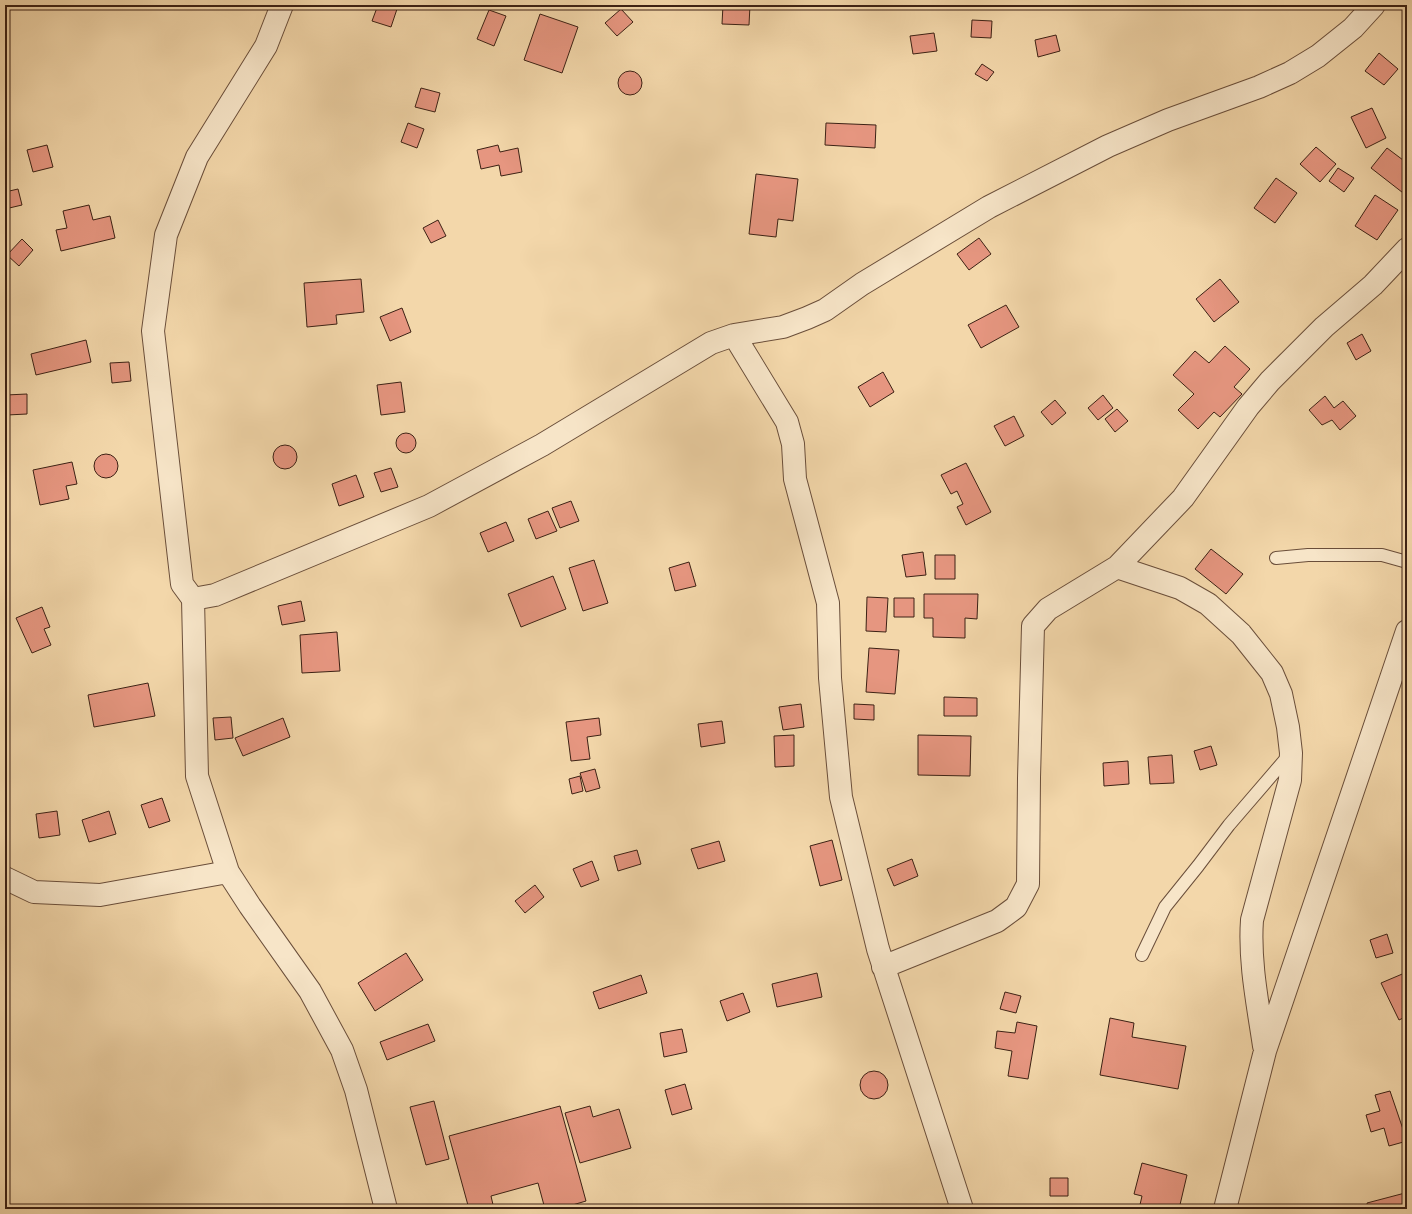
<svg xmlns="http://www.w3.org/2000/svg" width="1412" height="1214" font-family="Vollkorn,serif">
	<rect width="100%" height="100%" fill="#f3d7aa"/>
	<filter id="stains"><feTurbulence type="fractalNoise" baseFrequency=".005" numOctaves="4"/><feColorMatrix values="0 0 0 0 .2 0 0 0 0 .09 0 0 0 0 .02 0 0 0 .5 -.17"/></filter>
	<radialGradient id="worn" r=".72"><stop offset=".6" stop-color="#630" stop-opacity="0"/><stop offset="1" stop-color="#630" stop-opacity=".3"/></radialGradient>
	<!-- building -->
	<path fill="#e69680" stroke="#3c2114" d="M378 5H386L397 9 391 27 372 21Z
		M723 5H750L749 25 722 24Z
		M621 9 633 22 617 36 605 23Z
		M489 10 506 16 494 46 477 39Z
		M540 14 578 27 562 73 524 60Z
		M972 20 992 21 991 38 971 37Z
		M934 33 937 51 913 54 910 36Z
		M1056 35 1060 51 1038 57 1035 40Z
		M1379 53 1398 69 1384 85 1365 71Z
		M982 64 994 72 987 81 975 74Z
		M618 83a12 12 0 1 1 24 0a12 12 0 1 1-24 0Z
		M421 88 440 93 435 112 415 107Z
		M1372 108 1386 138 1366 148 1351 117Z
		M408 123 424 129 417 148 401 142Z
		M826 123 876 125 875 148 825 145Z
		M47 145 53 167 33 172 27 150Z
		M498 145 500 152 518 148 522 172 501 176 499 165 481 169 477 150Z
		M1316 147 1336 164 1320 182 1300 164Z
		M1387 148 1407 163V196L1371 168Z
		M1338 168 1354 178 1344 192 1329 181Z
		M756 174 798 179 793 221 778 219 776 237 749 234Z
		M1276 178 1297 193 1275 223 1254 208Z
		M18 189 22 205 5 209V192Z
		M1375 195 1398 210 1377 240 1355 226Z
		M89 205 93 220 110 216 115 238 61 251 56 230 67 228 63 211Z
		M438 220 446 236 431 243 423 228Z
		M979 238 991 254 969 270 957 254Z
		M22 239 33 250 19 266 7 255Z
		M361 279 364 312 336 315 337 324 307 327 304 283Z
		M1220 279 1239 302 1214 322 1196 299Z
		M1006 305 1019 327 981 348 968 325Z
		M402 308 411 332 390 341 380 317Z
		M1362 334 1371 351 1356 360 1347 343Z
		M86 340 91 362 36 375 31 354Z
		M1225 346 1250 369 1234 387 1242 394 1220 417 1214 412 1198 429 1178 410 1194 394 1173 375 1195 351 1209 363Z
		M129 362 131 381 112 383 110 363Z
		M883 372 894 392 870 407 858 387Z
		M401 382 405 412 381 415 377 385Z
		M27 394V414L7 415 6 395Z
		M1103 395 1113 408 1098 420 1088 408Z
		M1325 396 1334 408 1343 401 1356 416 1340 430 1332 420 1322 425 1309 410Z
		M1055 400 1066 413 1052 425 1041 412Z
		M1117 409 1128 421 1115 432 1105 419Z
		M1014 416 1024 436 1005 446 994 426Z
		M396 443a10 10 0 1 1 20 0a10 10 0 1 1-20 0Z
		M273 457a12 12 0 1 1 24 0a12 12 0 1 1-24 0Z
		M94 466a12 12 0 1 1 24 0a12 12 0 1 1-24 0Z
		M72 462 77 484 66 486 69 499 40 505 33 470Z
		M966 463 991 512 966 525 957 507 963 504 957 491 951 494 941 475Z
		M391 468 398 487 381 492 374 473Z
		M356 475 364 497 339 506 332 484Z
		M571 501 579 521 560 528 552 508Z
		M548 511 557 531 536 539 528 519Z
		M506 522 514 541 488 552 480 533Z
		M1211 549 1243 574 1226 594 1195 569Z
		M923 552 926 575 906 577 902 555Z
		M935 555H955V579H935Z
		M594 560 608 603 583 611 569 568Z
		M689 562 696 586 675 591 669 568Z
		M553 576 566 609 521 627 508 594Z
		M924 594H978L977 619 965 618V638L933 637V618H924Z
		M867 597 888 598 886 632 866 631Z
		M894 598H914V617H894Z
		M301 601 305 621 282 625 278 606Z
		M42 607 50 627 44 629 51 645 32 653 16 618Z
		M337 632 340 671 302 673 300 635Z
		M869 648 899 650 895 694 866 692Z
		M148 683 155 716 94 727 88 695Z
		M944 697 977 698V716H944Z
		M801 704 804 727 783 730 779 707Z
		M854 704 874 705V720L854 719Z
		M231 717 233 738 215 740 213 718Z
		M283 718 290 737 243 756 235 738Z
		M599 718 601 735 587 737 590 759 571 761 566 722Z
		M722 721 725 743 701 747 698 724Z
		M794 735V766L775 767 774 736Z
		M918 735 971 736 970 776 918 775Z
		M1211 746 1217 765 1200 770 1194 751Z
		M1172 755 1174 783 1150 784 1148 757Z
		M1128 761 1129 784 1104 786 1103 763Z
		M595 769 600 788 586 792 580 773Z
		M580 776 583 791 572 794 569 779Z
		M162 798 170 821 149 828 141 805Z
		M57 811 60 835 39 838 36 814Z
		M109 811 116 834 89 842 82 820Z
		M832 840 842 880 820 886 810 846Z
		M719 841 725 861 698 869 691 849Z
		M637 850 641 864 618 871 614 856Z
		M912 859 918 876 894 886 887 869Z
		M592 861 599 880 581 887 573 869Z
		M535 885 544 897 525 913 515 901Z
		M1387 934 1393 953 1376 958 1370 940Z
		M406 953 423 980 375 1011 358 983Z
		M1407 972V1016L1399 1020 1381 983Z
		M817 973 822 997 777 1007 772 984Z
		M641 975 647 993 599 1009 593 992Z
		M1005 992 1021 996 1016 1013 1000 1009Z
		M743 993 750 1012 727 1021 720 1001Z
		M1110 1018 1134 1023 1132 1037 1186 1046 1178 1089 1100 1075Z
		M1017 1022 1037 1026 1028 1079 1008 1076 1012 1051 995 1048 997 1031 1015 1033Z
		M428 1024 435 1041 387 1060 380 1042Z
		M682 1029 687 1052 664 1057 660 1033Z
		M860 1085a14 14 0 1 1 28 0a14 14 0 1 1-28 0Z
		M685 1084 692 1109 672 1115 665 1090Z
		M1390 1091 1407 1141 1389 1146 1384 1128 1371 1132 1366 1115 1380 1111 1375 1095Z
		M434 1101 449 1159 426 1165 410 1107Z
		M560 1106 586 1201 559 1209H545L538 1183 491 1196 494 1209H469L449 1136Z
		M590 1106 593 1117 619 1109 631 1148 580 1163 565 1113Z
		M1142 1163 1187 1175 1179 1209H1139L1142 1196 1134 1194Z
		M1050 1178H1068V1196H1050Z
		M1405 1193 1407 1209H1368L1367 1203Z"/>
	<g fill="none" stroke-linecap="round" stroke-linejoin="round">
		<!-- service casing -->
		<g stroke="#6a4e3a" stroke-width="14">
			<path id="service" d="M1276 558 1308 555H1382L1407 562
				M1142 955 1165 907 1198 866 1229 825 1290 754"/>
		</g>
		<!-- minor casing -->
		<g stroke="#6a4e3a" stroke-width="24">
			<path id="minor" d="M282 5 266 46 197 157 166 235 153 331 182 584 193 599 215 595 429 506 542 445 711 343 734 335 783 327 807 318 825 310 862 284 989 207 1108 146 1168 120 1259 87 1290 73 1318 56 1353 28 1374 5
				M734 335 787 422 793 444 795 479 828 603 830 678 841 797 878 949 962 1209
				M1117 567 1180 588 1208 604 1241 634 1272 673 1281 694 1288 727 1291 753 1290 780 1252 920C1249 962 1258 1005 1264 1046
				M193 599 197 776 228 872 250 906 310 991 342 1050 356 1090 386 1209
				M5 878 34 892 100 895 228 872
				M883 967 997 921 1016 907 1028 884 1029 778 1033 626 1048 609 1117 567 1183 498 1248 407 1270 381 1324 327 1373 285 1407 249
				M1225 1209 1265 1051 1407 631"/>
		</g>
		<!-- service -->
		<use href="#service" stroke="#f7e5c8" stroke-width="12"/>
		<!-- minor -->
		<use href="#minor" stroke="#f7e5c8" stroke-width="22"/>
	</g>
	<!-- margin -->
	<rect width="1412" height="1214" fill="none" stroke="#f3d7aa" stroke-width="20"/>
	<rect x="6" y="6" width="1400" height="1202" fill="none" stroke="#3c2114" stroke-width="2"/>
	<rect x="10" y="10" width="1392" height="1194" fill="none" stroke="#3c2114"/>
	<rect width="100%" height="100%" filter="url(#stains)"/>
	<rect width="100%" height="100%" fill="url(#worn)"/>
</svg>
